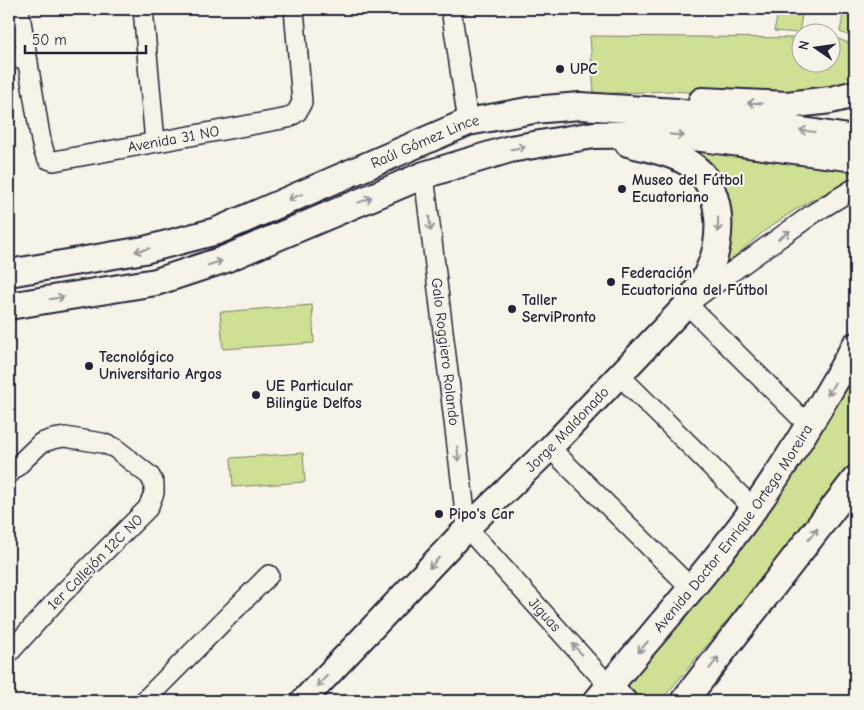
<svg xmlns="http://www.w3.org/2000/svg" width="864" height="710" font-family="'Comic Neue',sans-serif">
	<rect width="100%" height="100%" fill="#f7f3e8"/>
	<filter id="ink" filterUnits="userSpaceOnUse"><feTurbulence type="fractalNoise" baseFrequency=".02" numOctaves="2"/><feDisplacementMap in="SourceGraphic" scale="10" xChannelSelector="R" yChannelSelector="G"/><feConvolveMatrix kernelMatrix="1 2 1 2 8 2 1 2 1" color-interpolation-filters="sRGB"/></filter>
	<g filter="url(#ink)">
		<!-- green -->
		<path fill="#cee094" stroke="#788168" d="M779 9H803L799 33 774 31Z
			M844 9H855V38L840 32Z
			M590 36 801 38 802 62H832V39H839L855 46V87L770 97 670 91 594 94Z
			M687 147 855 170V180C822 193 790 211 762 233 744 248 727 264 710 279L720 257Z
			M312 305 314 343 223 349 220 312Z
			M855 371V456L832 493 661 701H612Z
			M303 453 305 482 233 487 231 458Z"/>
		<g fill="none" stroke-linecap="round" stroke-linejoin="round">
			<!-- minor casing -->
			<g stroke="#22223b" stroke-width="22">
				<g id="minor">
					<path id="s1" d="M19 9 41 141 44 152 48 159 54 161 288 118 297 112 302 102 294 9"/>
					<path d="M143 9 155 142"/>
					<path d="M451 9 468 122"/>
					<path d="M9 56 28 61"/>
					<path id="s2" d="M424 175 467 528 609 686"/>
					<path d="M620 376 754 509"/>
					<path d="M809 426 687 304 814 213 855 188"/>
					<path d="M550 448 692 589"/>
					<path d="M9 474 41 443 53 439 65 437 102 443 115 448 150 476 154 484V493L148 508 63 593 9 653"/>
					<path d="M144 701 269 575"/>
				</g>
			</g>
			<!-- tertiary casing -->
			<g stroke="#22223b" stroke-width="28">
				<g id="tertiary">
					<path d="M609 686 624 701"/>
					<path id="s3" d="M303 701 467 528 550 448 687 304"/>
				</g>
			</g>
			<!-- secondary casing -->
			<g stroke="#22223b" stroke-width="30">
				<g id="secondary">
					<path d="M702 101 787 105 831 100 855 94"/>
					<path d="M628 143C649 149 672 152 690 164 724 186 724 239 708 272 703 284 694 294 687 304"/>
					<path id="s4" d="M9 273 144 250 217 231 468 122 533 110 580 106 677 112 855 139"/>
					<path d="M9 306 156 282 223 260 424 175 510 149 594 135 671 134 855 158"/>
					<path id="s5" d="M597 701C649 637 706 575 755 507 792 456 824 401 855 346"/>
					<path d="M684 701 855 480"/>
				</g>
			</g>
			<!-- minor -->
			<use href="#minor" stroke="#f7f3e8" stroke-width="19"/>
			<!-- tertiary -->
			<use href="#tertiary" stroke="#f7f3e8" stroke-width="24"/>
			<!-- secondary -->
			<use href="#secondary" stroke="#f7f3e8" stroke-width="26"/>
		</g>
		<!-- one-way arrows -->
		<defs><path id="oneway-shaft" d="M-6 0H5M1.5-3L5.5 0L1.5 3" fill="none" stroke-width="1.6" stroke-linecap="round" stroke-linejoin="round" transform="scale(1.25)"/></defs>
		<g stroke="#97959a">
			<use href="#oneway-shaft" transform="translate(755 103) rotate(-177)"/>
			<use href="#oneway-shaft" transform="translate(807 131) rotate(-172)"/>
			<use href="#oneway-shaft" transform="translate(677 135) rotate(6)"/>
			<use href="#oneway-shaft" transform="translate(518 148) rotate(-10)"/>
			<use href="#oneway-shaft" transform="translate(295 197) rotate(157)"/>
			<use href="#oneway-shaft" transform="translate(365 200) rotate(-23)"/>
			<use href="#oneway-shaft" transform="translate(430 224) rotate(83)"/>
			<use href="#oneway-shaft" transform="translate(718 225) rotate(91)"/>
			<use href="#oneway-shaft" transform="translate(784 235) rotate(-36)"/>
			<use href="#oneway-shaft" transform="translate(142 250) rotate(168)"/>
			<use href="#oneway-shaft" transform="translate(215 263) rotate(-18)"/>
			<use href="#oneway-shaft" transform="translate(57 298) rotate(-10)"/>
			<use href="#oneway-shaft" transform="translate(831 389) rotate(120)"/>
			<use href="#oneway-shaft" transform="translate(458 454) rotate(83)"/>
			<use href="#oneway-shaft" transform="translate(813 534) rotate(-52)"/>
			<use href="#oneway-shaft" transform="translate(434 563) rotate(133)"/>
			<use href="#oneway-shaft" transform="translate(643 647) rotate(130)"/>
			<use href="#oneway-shaft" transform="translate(577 649) rotate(-132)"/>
			<use href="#oneway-shaft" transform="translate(714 663) rotate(-52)"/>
			<use href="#oneway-shaft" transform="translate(322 681) rotate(133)"/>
		</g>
	</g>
	<!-- markers -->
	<g fill="#22223b" stroke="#f7f3e8" stroke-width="2">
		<circle cx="560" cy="69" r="5"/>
		<circle cx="622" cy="189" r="5"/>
		<circle cx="611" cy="282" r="5"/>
		<circle cx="512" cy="309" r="5"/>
		<circle cx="89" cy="366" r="5"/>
		<circle cx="256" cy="395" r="5"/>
		<circle cx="439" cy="514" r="5"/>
	</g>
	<g text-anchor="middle" stroke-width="4.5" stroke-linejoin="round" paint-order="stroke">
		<!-- poi labels -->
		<g font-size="15" font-weight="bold" fill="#22223b" stroke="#f7f3e8" text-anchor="start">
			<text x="570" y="74">UPC</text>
			<text x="632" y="185">Museo del Fútbol<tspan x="632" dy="17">Ecuatoriano</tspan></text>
			<text x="621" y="278">Federación<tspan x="621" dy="17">Ecuatoriana del Fútbol</tspan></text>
			<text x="522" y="305">Taller<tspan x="522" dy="17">ServiPronto</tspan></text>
			<text x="99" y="362">Tecnológico<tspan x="99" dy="17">Universitario Argos</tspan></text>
			<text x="266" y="391">UE Particular<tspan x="266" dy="17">Bilingüe Delfos</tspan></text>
			<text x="449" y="519">Pipo's Car</text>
		</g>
		<!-- street labels -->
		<g font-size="15" fill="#22223b" stroke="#f7f3e8">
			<text dy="5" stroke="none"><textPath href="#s1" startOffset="281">Avenida 31 NO</textPath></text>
			<text dy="5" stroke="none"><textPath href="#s4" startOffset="439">Raúl Gómez Lince</textPath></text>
			<text dy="5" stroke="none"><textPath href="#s2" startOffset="178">Galo Roggiero Rolando</textPath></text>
			<text dy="5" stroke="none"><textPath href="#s3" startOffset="379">Jorge Maldonado</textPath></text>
			<text dy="5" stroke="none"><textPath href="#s5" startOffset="220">Avenida Doctor Enrique Ortega Moreira</textPath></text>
			<text transform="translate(95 562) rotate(-45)" y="5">1er Callejón 12C NO</text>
			<text dy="5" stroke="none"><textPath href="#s2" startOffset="472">Jiguas</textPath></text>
		</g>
	</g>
	<!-- margin -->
	<rect width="864" height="710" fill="none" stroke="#f7f3e8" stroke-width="30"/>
	<rect x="15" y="15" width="834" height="680" fill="none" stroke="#22223b" stroke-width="2" filter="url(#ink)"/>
	<!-- north arrow -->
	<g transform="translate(816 48) rotate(283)"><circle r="24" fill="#f7f3e8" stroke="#a29fa3"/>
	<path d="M0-4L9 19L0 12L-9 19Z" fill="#22223b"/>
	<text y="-8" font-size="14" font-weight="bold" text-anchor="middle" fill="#22223b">N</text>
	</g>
	<!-- scale -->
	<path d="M25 45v8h121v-8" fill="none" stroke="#22223b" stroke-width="2.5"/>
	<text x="32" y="45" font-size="15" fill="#22223b" stroke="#f7f3e8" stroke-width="4" paint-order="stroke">50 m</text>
</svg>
